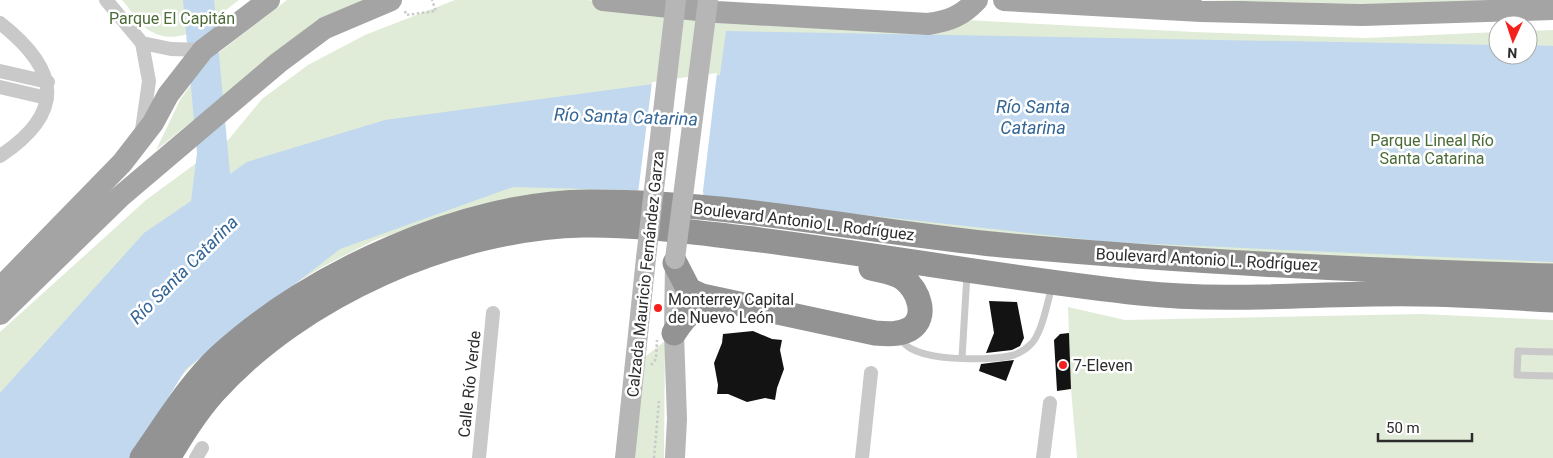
<svg xmlns="http://www.w3.org/2000/svg" width="1553" height="458" font-family="Roboto,sans-serif">
	<rect width="100%" height="100%" fill="#fff"/>
	<!-- green -->
	<path fill="#e0ecd7" d="M122 0H239C213 19 181 52 147 29 138 22 130 9 122 0Z
		M287 0H373L225 95 156 150 180 100 207 62Z
		M455 0H584L1194 32 1366 38 1498 32V55H1528V31L1553 30V268L1057 244 637 194 434 221 377 239 322 267 243 316 177 380 0 458V332L146 200 229 139 262 99 308 65 365 35Z
		M1198 0H1509L1368 4Z
		M1068 307 1125 320 1421 314 1553 320V458H1077L1071 389Z
		M665 341 664 458H633L646 356Z"/>
	<!-- water -->
	<path fill="#c1d8ee" d="M183 0H214L230 174 247 162 385 120 720 75 726 31 1498 45V55H1528V45L1553 46V262L1110 242 720 199 703 197 704 192 513 187 340 249 186 369 131 458H0V393L144 233 191 201 197 153Z"/>
	<!-- pier -->
	<path fill="#fff" d="M717 73 702 199 701 194 638 193 652 82Z"/>
	<!-- building -->
	<path fill="#131313" d="M989 301 1017 302 1024 338 1020 346 1012 350 986 353 994 333Z
		M753 331 772 339 782 340 780 350 784 369 777 388 775 400 765 398 747 402 728 394H717L718 385 714 363 722 343 723 334Z
		M1069 333 1071 389 1057 391 1054 340 1060 334Z
		M1014 360 1006 381 979 371 981 364Z"/>
	<g fill="none" stroke-linecap="round" stroke-linejoin="round">
		<!-- path -->
		<path stroke="#c9c9c9" stroke-width="2.5" stroke-dasharray="2.5 2.5" stroke-linecap="butt" d="M405 11 406 15 436 11 432 0
			M651 365 656 359 657 340
			M654 458 659 401"/>
		<!-- lane -->
		<path stroke="#c9c9c9" stroke-width="7" d="M901 338C909 363 992 361 1014 355 1019 353 1026 349 1030 345 1042 335 1047 302 1052 287
			M1553 352 1518 351 1517 375 1553 376
			M962 358 967 274"/>
		<!-- street -->
		<path stroke="#c9c9c9" stroke-width="14" d="M106 0 142 43 149 81 142 130
			M0 23C60 70 66 112 0 156
			M142 43 171 49 203 50
			M0 71 48 82
			M0 87 47 98
			M196 458 202 448
			M479 458 493 313
			M862 458 871 373
			M1043 458 1050 403"/>
		<!-- secondary -->
		<path stroke="#b6b6b6" stroke-width="20" d="M675 263 674 333 677 419 675 458
			M625 458 646 258"/>
		<!-- primary -->
		<path stroke="#a4a4a4" stroke-width="22" d="M603 0 717 12 928 24C949 21 962 16 977 0
			M1004 0 1201 11 1362 15 1553 9
			M0 288 122 163 153 123 168 95 203 50 269 0
			M0 314 121 196 278 63 325 28 391 0"/>
		<!-- highway -->
		<path stroke="#939393" stroke-width="25" d="M675 263 689 290 702 296 875 333C887 334 899 335 910 329 929 317 918 290 904 279 895 272 882 271 871 268
			M674 333C689 310 697 303 725 307
			M142 458C166 424 189 385 220 356 310 273 466 202 589 202 728 201 865 232 1002 245 1185 262 1370 271 1553 276
			M168 458C182 435 196 412 214 392 301 295 453 228 583 225 637 224 691 232 744 238 877 254 1007 279 1140 293 1233 303 1327 292 1420 294 1464 294 1509 298 1553 300"/>
		<!-- secondary-bridge -->
		<path stroke="#b6b6b6" stroke-width="20" d="M646 258 676 0
			M675 259 708 0"/>
	</g>
	<!-- markers -->
	<g fill="#f5211c" stroke="#fff" stroke-width="2">
		<circle cx="658" cy="308" r="5"/>
		<circle cx="1063" cy="365" r="5"/>
	</g>
	<g text-anchor="middle" stroke-width="5" stroke-linejoin="round" paint-order="stroke">
		<!-- park labels -->
		<g font-size="16" fill="#4a6b36" stroke="#fff">
			<text x="172" y="24">Parque El Capitán</text>
			<text x="1432" y="146">Parque Lineal Río<tspan x="1432" dy="18">Santa Catarina</tspan></text>
		</g>
		<!-- street labels -->
		<g font-size="16" fill="#2c2c2c" stroke="#fff">
			<text transform="translate(804 221) rotate(7)" y="6">Boulevard Antonio L. Rodríguez</text>
			<text transform="translate(1207 259) rotate(3)" y="6">Boulevard Antonio L. Rodríguez</text>
			<text transform="translate(645 274) rotate(-84)" y="6">Calzada Mauricio Fernández Garza</text>
			<text transform="translate(469 384) rotate(-84)" y="6">Calle Río Verde</text>
		</g>
		<!-- poi labels -->
		<g font-size="16" fill="#2c2c2c" stroke="#fff" text-anchor="start">
			<text x="668" y="305">Monterrey Capital<tspan x="668" dy="18">de Nuevo León</tspan></text>
			<text x="1073" y="371">7-Eleven</text>
		</g>
		<!-- water labels -->
		<g font-size="18" font-style="italic" fill="#336595" stroke="#fff">
			<text x="1033" y="113">Río Santa<tspan x="1033" dy="21">Catarina</tspan></text>
			<text transform="translate(626 117) rotate(2)" y="6">Río Santa Catarina</text>
			<text transform="translate(184 270) rotate(-45)" y="6">Río Santa Catarina</text>
		</g>
	</g>
	<!-- north arrow -->
	<g transform="translate(1513 40) rotate(183)"><circle r="24" fill="#ffffff" stroke="#ababab"/>
	<path d="M0-4L9 19L0 12L-9 19Z" fill="#f5211c"/>
	<text y="-8" font-size="14" font-weight="bold" text-anchor="middle" fill="#2c2c2c">N</text>
	</g>
	<!-- scale -->
	<path d="M1378 433v8h94v-8" fill="none" stroke="#2c2c2c" stroke-width="2.5"/>
	<text x="1386" y="433" font-size="15" fill="#2c2c2c" stroke="#ffffff" stroke-width="4" paint-order="stroke">50 m</text>
</svg>
